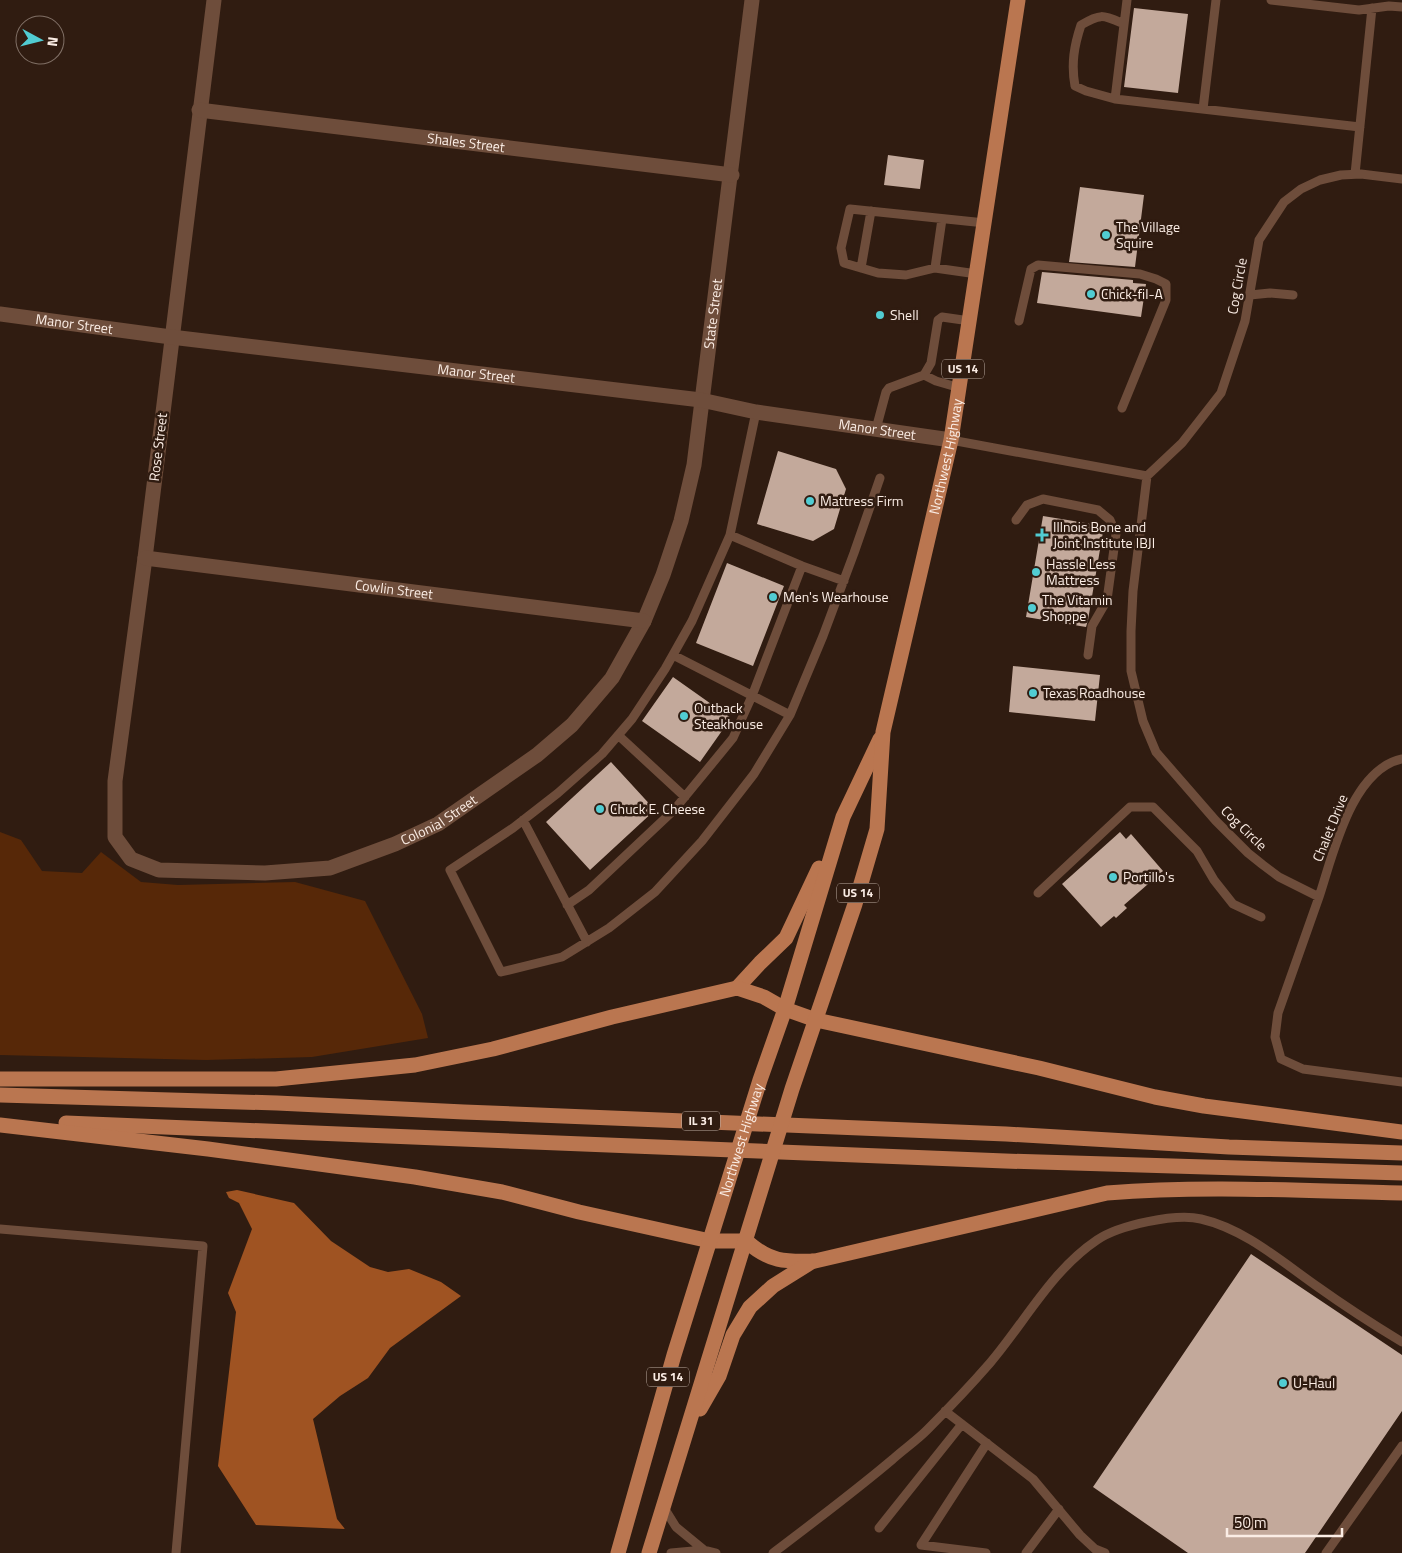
<svg xmlns="http://www.w3.org/2000/svg" width="1402" height="1553" font-family="'Titillium Web',sans-serif">
	<rect width="100%" height="100%" fill="#301c11"/>
	<!-- green -->
	<path fill="#572808" d="M0 832 21 840 42 871 82 873 101 852 141 882 178 885 295 882 365 901 422 1014 428 1038 312 1057 206 1060 0 1055Z"/>
	<!-- water -->
	<path fill="#9f5322" d="M237 1190 294 1203 331 1241 370 1267 388 1272 409 1269 441 1282 461 1296 390 1348 368 1378 340 1396 313 1419 337 1519 345 1529 256 1525 218 1466 236 1312 228 1293 252 1229 239 1203 229 1198 226 1192Z"/>
	<!-- building -->
	<path fill="#c3a99b" d="M1134 8 1188 14 1178 93 1124 87Z
		M888 155 924 160 920 189 884 185Z
		M1080 187 1144 195 1135 267 1069 262Z
		M1042 272 1133 280V283L1146 284 1141 317 1037 303Z
		M778 451 836 469 846 489 834 529 813 541 757 524Z
		M1043 516 1104 526 1088 620 1086 627 1026 617Z
		M727 563 784 586 753 666 696 643Z
		M1013 666 1100 675 1095 721 1009 712Z
		M673 677 731 718 700 762 642 721Z
		M611 762 655 810 590 870 546 822Z
		M1120 832 1126 839 1131 834 1163 871 1124 905 1127 908 1116 918 1114 916 1101 927 1062 884Z
		M1251 1254 1402 1355V1411L1305 1553H1188L1093 1487Z"/>
	<g fill="none" stroke-linecap="round" stroke-linejoin="round">
		<!-- lane -->
		<path stroke="#6e4d3b" stroke-width="9" d="M1127 0 1115 99 1360 127
			M1271 0 1359 10 1389 6 1402 7
			M1115 99 1086 91 1075 86C1071 64 1074 46 1081 25 1101 13 1103 15 1124 24
			M1203 109 1216 0
			M1355 174 1372 8
			M861 268 871 211
			M935 268 942 219
			M977 274 935 268 906 275 878 273 844 263 841 248 850 209 985 223
			M1250 295 1270 293 1293 295
			M1019 321 1031 269 1038 265 1140 274 1156 279 1166 284V300L1122 408
			M924 375 936 381 960 388
			M756 412 730 535 692 621 665 669 632 719 602 754 558 793 513 828 450 870 501 972 562 957 609 928 655 892 702 841 754 774 790 715 823 636 854 553 880 478
			M876 429 886 392 889 388 924 375 931 363 938 320 942 317 970 321
			M951 440 1147 476 1133 591 1131 631V671L1143 721 1156 752 1216 821 1248 853 1263 865 1279 877 1319 897 1278 1013 1275 1037 1281 1059 1303 1069 1402 1082
			M1147 476 1182 443 1221 393 1245 321 1259 240 1284 202 1301 189 1320 180 1341 175 1361 174 1402 179
			M1016 520 1027 505 1043 499 1098 510 1110 520 1116 534 1107 600 1092 626 1088 655
			M730 535 802 566 844 581
			M673 655 790 715
			M618 735 685 797
			M523 820 587 942
			M1038 893 1130 807H1153L1197 851 1214 880 1233 904 1261 917
			M1319 897C1333 855 1351 770 1402 759
			M567 905 589 890 674 810 733 738 752 696 802 566
			M0 1229 203 1246 176 1553
			M945 1411 1033 1479 1080 1535 1095 1549 1105 1553
			M663 1506 676 1527 704 1550
			M879 1528 962 1424
			M671 1553 704 1550 716 1553
			M773 1553C814 1522 854 1492 893 1459 904 1449 916 1441 927 1430 948 1409 970 1386 990 1363 1025 1322 1051 1271 1097 1240 1119 1225 1176 1213 1201 1219 1245 1229 1282 1262 1318 1287 1346 1307 1374 1325 1402 1342
			M986 1553 921 1545 987 1443
			M1026 1553 1059 1509
			M1326 1553 1402 1446"/>
		<!-- street -->
		<g stroke="#6e4d3b" stroke-width="15">
			<path id="s1" d="M214 0 145 558 115 781V837L131 859 159 870 265 873 330 868 395 844 438 824 537 755 572 725 612 678 644 621 663 575 681 521 694 465 752 0"/>
			<path id="s2" d="M199 110 732 175"/>
			<path id="s3" d="M0 314 171 337 701 400 756 412 951 440"/>
			<path id="s4" d="M145 558 644 621"/>
		</g>
		<!-- primary -->
		<g stroke="#ba7650" stroke-width="15">
			<path d="M737 988 760 963 786 938 819 868"/>
			<path d="M0 1079H276L415 1065 493 1049 612 1017 737 988 764 997 785 1009 816 1020 1039 1068 1155 1097 1204 1106 1402 1132"/>
			<path d="M0 1095 277 1103 464 1112 1006 1134 1229 1147 1402 1153"/>
			<path d="M66 1123 1005 1161 1402 1173"/>
			<path d="M0 1125 208 1149 415 1177 502 1192 579 1212 710 1241H746C770 1262 784 1262 815 1261L1107 1193C1205 1185 1304 1191 1402 1193"/>
			<path d="M700 1409 719 1376 733 1335 750 1307 773 1286 813 1261"/>
			<path id="s5" d="M618 1553 674 1355 760 1080 785 1009 843 817 880 739"/>
			<path id="s6" d="M649 1553 792 1089 855 904 877 829 883 732 951 440 1018 0"/>
		</g>
	</g>
	<!-- markers -->
	<g fill="#51ccd2" stroke="#301c11" stroke-width="2">
		<circle cx="1106" cy="235" r="5"/>
		<circle cx="1091" cy="294" r="5"/>
		<circle cx="880" cy="315" r="5"/>
		<circle cx="810" cy="501" r="5"/>
		<path d="M1039.5 527.5h5v5h5v5h-5v5h-5v-5h-5v-5h5z"/>
		<circle cx="1036" cy="572" r="5"/>
		<circle cx="773" cy="597" r="5"/>
		<circle cx="1032" cy="608" r="5"/>
		<circle cx="1033" cy="693" r="5"/>
		<circle cx="684" cy="716" r="5"/>
		<circle cx="600" cy="809" r="5"/>
		<circle cx="1113" cy="877" r="5"/>
		<circle cx="1283" cy="1383" r="5"/>
	</g>
	<g text-anchor="middle" stroke-width="5" stroke-linejoin="round" paint-order="stroke">
		<!-- shield labels -->
		<g fill="#301c11" stroke="#beaea5" stroke-width="1">
			<rect x="942" y="359.5" width="42" height="19" rx="4"/>
			<rect x="837" y="883.5" width="42" height="19" rx="4"/>
			<rect x="682" y="1111.5" width="38" height="19" rx="4"/>
			<rect x="647" y="1367.5" width="42" height="19" rx="4"/>
		</g>
		<g font-size="12" font-weight="bold" fill="#fbede5">
			<text x="963" y="373">US 14</text>
			<text x="858" y="897">US 14</text>
			<text x="701" y="1125">IL 31</text>
			<text x="668" y="1381">US 14</text>
		</g>
		<!-- street labels -->
		<g font-size="14" fill="#fbede5" stroke="#301c11">
			<text dy="5" stroke="none"><textPath href="#s2" startOffset="269">Shales Street</textPath></text>
			<text transform="translate(1237 286) rotate(-80)" y="5">Cog Circle</text>
			<text dy="5" stroke="none"><textPath href="#s1" startOffset="1799">State Street</textPath></text>
			<text dy="5" stroke="none"><textPath href="#s3" startOffset="75">Manor Street</textPath></text>
			<text dy="5" stroke="none"><textPath href="#s3" startOffset="480">Manor Street</textPath></text>
			<text dy="5" stroke="none"><textPath href="#s3" startOffset="885">Manor Street</textPath></text>
			<text transform="translate(158 447) rotate(-83)" y="5">Rose Street</text>
			<text dy="5" stroke="none"><textPath href="#s6" startOffset="1139">Northwest Highway</textPath></text>
			<text dy="5" stroke="none"><textPath href="#s4" startOffset="251">Cowlin Street</textPath></text>
			<text dy="5" stroke="none"><textPath href="#s1" startOffset="1191">Colonial Street</textPath></text>
			<text transform="translate(1244 828) rotate(44)" y="5">Cog Circle</text>
			<text transform="translate(1330 828) rotate(-68)" y="5">Chalet Drive</text>
			<text dy="5" stroke="none"><textPath href="#s5" startOffset="431">Northwest Highway</textPath></text>
		</g>
		<!-- poi labels -->
		<g font-size="14" fill="#fbede5" stroke="#301c11" text-anchor="start">
			<text x="1116" y="232">The Village<tspan x="1116" dy="16">Squire</tspan></text>
			<text x="1101" y="299">Chick-fil-A</text>
			<text x="890" y="320">Shell</text>
			<text x="820" y="506">Mattress Firm</text>
			<text x="1053" y="532">Illnois Bone and<tspan x="1053" dy="16">Joint Institute IBJI</tspan></text>
			<text x="1046" y="569">Hassle Less<tspan x="1046" dy="16">Mattress</tspan></text>
			<text x="783" y="602">Men's Wearhouse</text>
			<text x="1042" y="605">The Vitamin<tspan x="1042" dy="16">Shoppe</tspan></text>
			<text x="1043" y="698">Texas Roadhouse</text>
			<text x="694" y="713">Outback<tspan x="694" dy="16">Steakhouse</tspan></text>
			<text x="610" y="814">Chuck E. Cheese</text>
			<text x="1123" y="882">Portillo's</text>
			<text x="1293" y="1388">U-Haul</text>
		</g>
	</g>
	<!-- north arrow -->
	<g transform="translate(40 40) rotate(97)"><circle r="24" fill="#301c11" stroke="#817066"/>
	<path d="M0-4L9 19L0 12L-9 19Z" fill="#51ccd2"/>
	<text y="-8" font-size="14" font-weight="bold" text-anchor="middle" fill="#fbede5">N</text>
	</g>
	<!-- scale -->
	<path d="M1227 1528v8h115v-8" fill="none" stroke="#fbede5" stroke-width="2.5"/>
	<text x="1234" y="1528" font-size="15" fill="#fbede5" stroke="#301c11" stroke-width="4" paint-order="stroke">50 m</text>
</svg>
